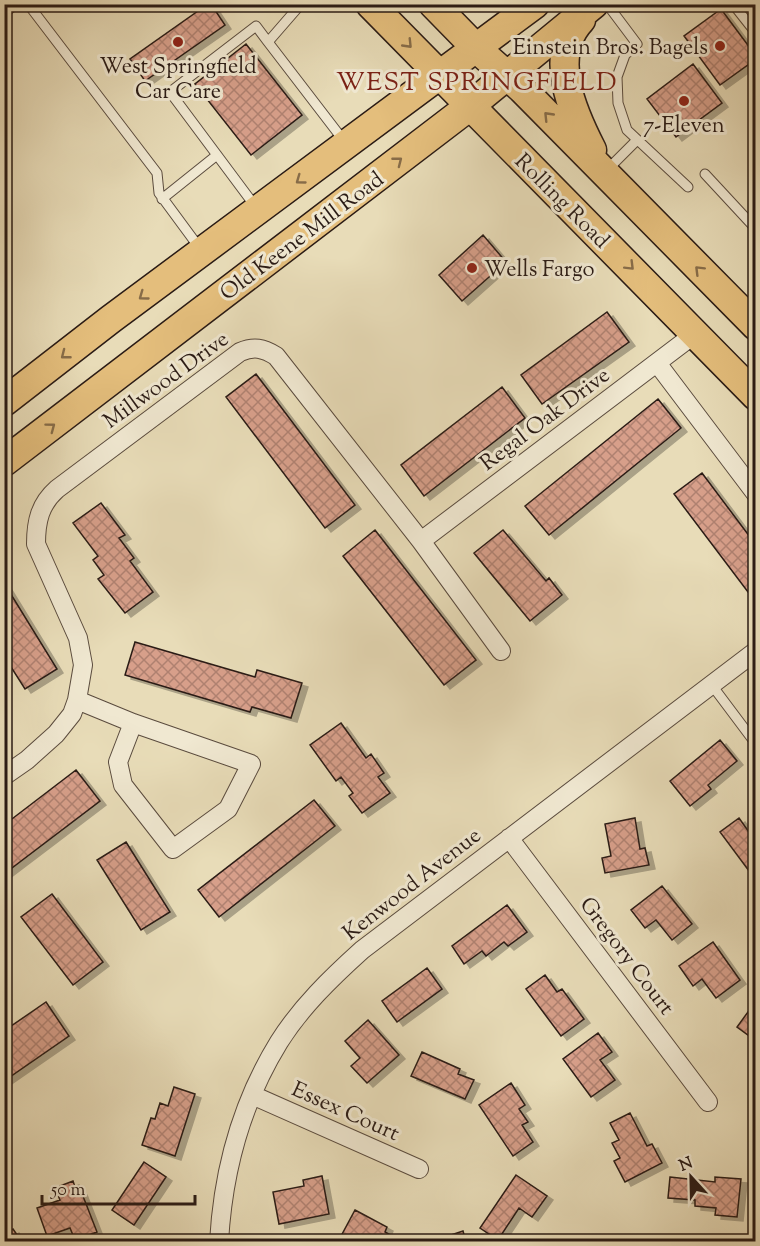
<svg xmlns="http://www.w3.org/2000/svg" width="760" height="1246" font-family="'Sorts Mill Goudy',serif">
	<defs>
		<pattern id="building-cross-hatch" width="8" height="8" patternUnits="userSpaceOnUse" patternTransform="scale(1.5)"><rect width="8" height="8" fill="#d79f8a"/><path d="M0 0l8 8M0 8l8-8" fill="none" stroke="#af8170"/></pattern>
		<filter id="shadow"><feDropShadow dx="6" dy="4" stdDeviation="0" flood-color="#0004"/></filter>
	</defs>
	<rect width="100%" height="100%" fill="#e8dcb8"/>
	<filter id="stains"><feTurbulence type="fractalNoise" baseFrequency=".00333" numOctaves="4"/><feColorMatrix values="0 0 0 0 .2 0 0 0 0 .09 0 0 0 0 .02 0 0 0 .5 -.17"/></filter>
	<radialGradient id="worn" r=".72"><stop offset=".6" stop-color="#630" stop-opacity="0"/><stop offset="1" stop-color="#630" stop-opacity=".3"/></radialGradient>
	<!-- building -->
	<path fill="url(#building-cross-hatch)" stroke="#2a1b15" stroke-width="1.5" filter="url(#shadow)" d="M208 4H211L225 25 145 81 130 59Z
		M721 9 756 56V59L720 85 684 36Z
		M246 44 302 115 251 155 195 84Z
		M693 64 722 103 676 137 647 99Z
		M483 235 506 262 462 301 439 275Z
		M607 312 629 342 542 404 521 375Z
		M256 374 355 505 325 528 226 397Z
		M502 387 525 418 424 496 401 465Z
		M658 399 681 428 549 535 525 506Z
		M702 473 756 545V587L748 592 674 494Z
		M101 503 125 535 119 538 134 558 130 561 153 592 125 613 98 579 104 575 93 560 98 556 73 523Z
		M375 530 476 660 444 685 343 556Z
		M503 530 546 581 549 578 562 595 530 621 474 553Z
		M4 583 57 669 25 689 4 656Z
		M135 642 255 677 257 670 302 683 291 718 252 707 250 712 125 675Z
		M341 723 366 758 371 754 384 773 378 777 390 793 362 813 349 796 353 793 341 777 336 781 310 745Z
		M720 740 737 761 708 785 711 789 690 806 670 781Z
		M76 770 100 801 4 874V825Z
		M314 800 335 826 219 917 198 890Z
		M635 818 640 849 645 848 649 865 605 873 602 858 611 856 605 824Z
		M739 818 751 835 756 831 755 879 720 832Z
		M126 842 170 912 141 930 97 860Z
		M662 886 692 924 672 940 656 920 645 928 631 910Z
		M52 894 103 962 73 985 21 917Z
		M507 905 527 932 508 946 504 942 486 956 482 951 464 964 452 946Z
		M713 942 740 980 716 998 702 979 693 986 679 966Z
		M427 968 442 989 397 1022 382 1001Z
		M545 975 557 992 562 989 584 1019 561 1036 526 989Z
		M756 1001V1033L752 1038 737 1027Z
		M46 1002 69 1036 4 1081V1031Z
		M368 1020 399 1055 367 1083 351 1066 360 1058 345 1041Z
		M598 1033 612 1052 600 1060 615 1080 591 1097 563 1059Z
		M422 1052 460 1069 458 1074 474 1080 465 1099 411 1076Z
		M511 1083 525 1105 519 1109 528 1122 522 1125 533 1142 513 1156 479 1105Z
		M174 1087 195 1094 175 1156 142 1145 151 1118 155 1119 160 1103 168 1106Z
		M630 1113 647 1146 652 1144 662 1163 625 1182 614 1161 620 1158 612 1143 619 1140 610 1123Z
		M144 1162 166 1177 134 1225 112 1210Z
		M516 1175 547 1196 532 1217 519 1208 498 1240 480 1228Z
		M322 1176 329 1214 279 1224 273 1192 304 1186 303 1180Z
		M670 1177 715 1182V1177L741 1179 737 1217 715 1215 716 1208 695 1206V1200L668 1198Z
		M73 1181 77 1193 81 1191 97 1232 75 1240 70 1228 47 1236 37 1208 60 1200 55 1188Z
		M355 1210 387 1227 385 1232 403 1242H347L340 1238Z
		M13 1229 22 1242H4V1235Z
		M463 1231 466 1242H440L439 1239Z"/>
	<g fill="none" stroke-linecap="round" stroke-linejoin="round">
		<!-- service casing -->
		<g stroke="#5a4b3e" stroke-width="11">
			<path id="service" d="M28 4 157 173 159 193 201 250
				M301 4 268 42 344 141
				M607 4 637 44 625 55 617 77 618 103 627 130 688 187
				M733 4 756 33
				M4 13 16 4
				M607 170 637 140
				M705 174 756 229
				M162 199 217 155
				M255 206 170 92 256 26 268 42
				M711 684 756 744"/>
		</g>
		<!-- minor casing -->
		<g stroke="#5a4b3e" stroke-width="20">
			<path id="minor" d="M657 363 756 494
				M421 541 696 333
				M77 700 133 723 251 764 228 809 173 849 123 785 118 762 133 723
				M4 776 27 760 56 734 72 714 77 700 83 665 78 638 36 544C36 521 40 504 57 489L240 352C254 346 263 348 276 356L421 541 501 651
				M509 838 708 1102
				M252 1095 419 1169
				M219 1242C223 1171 242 1102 279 1042 301 1007 331 978 362 950L756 651"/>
		</g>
		<!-- primary casing -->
		<g stroke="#2a1b15" stroke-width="31">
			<path id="primary" d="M370 4 756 396
				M433 4 476 48 522 89 756 326
				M581 20C547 56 573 113 592 150
				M4 402 111 319 535 4
				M4 462 470 106 594 4"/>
		</g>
		<!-- service -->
		<use href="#service" stroke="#f0e8d1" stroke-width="9"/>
		<!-- minor -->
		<use href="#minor" stroke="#f0e8d1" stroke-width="18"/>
		<!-- primary -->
		<use href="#primary" stroke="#e4be7c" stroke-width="28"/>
	</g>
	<!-- one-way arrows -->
	<defs><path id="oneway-chevron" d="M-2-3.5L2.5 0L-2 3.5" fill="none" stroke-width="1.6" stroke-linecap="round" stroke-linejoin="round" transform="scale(1.5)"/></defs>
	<g stroke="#876c48">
		<use href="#oneway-chevron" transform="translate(408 44) rotate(46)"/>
		<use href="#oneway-chevron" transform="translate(548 116) rotate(-134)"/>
		<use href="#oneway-chevron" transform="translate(398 161) rotate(-38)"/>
		<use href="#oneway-chevron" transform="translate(300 180) rotate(144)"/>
		<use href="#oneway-chevron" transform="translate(630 266) rotate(45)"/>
		<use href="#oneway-chevron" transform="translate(699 270) rotate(-135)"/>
		<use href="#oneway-chevron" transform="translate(143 296) rotate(144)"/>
		<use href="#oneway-chevron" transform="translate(65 355) rotate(142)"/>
		<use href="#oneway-chevron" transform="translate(51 427) rotate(-37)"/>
	</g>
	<!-- markers -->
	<g fill="#8f2418" stroke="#f0e8d1" stroke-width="2">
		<circle cx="178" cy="42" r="6"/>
		<circle cx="720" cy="46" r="6"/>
		<circle cx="684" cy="101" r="6"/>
		<circle cx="472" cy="268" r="6"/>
	</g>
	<g text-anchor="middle" stroke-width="6" stroke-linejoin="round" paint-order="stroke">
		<!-- poi labels -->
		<g font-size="22" fill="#2a1b15" stroke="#f0e8d1">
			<text x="708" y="54" text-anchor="end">Einstein Bros. Bagels</text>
			<text x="178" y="73">West Springfield<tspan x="178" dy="25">Car Care</tspan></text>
			<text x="684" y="132">7-Eleven</text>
			<text x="484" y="276" text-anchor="start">Wells Fargo</text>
		</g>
		<!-- street labels -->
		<g font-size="22" fill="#2a1b15" stroke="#f0e8d1">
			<text transform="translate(563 200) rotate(45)" y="8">Rolling Road</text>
			<text transform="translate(301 235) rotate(-37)" y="8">Old Keene Mill Road</text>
			<text transform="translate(165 379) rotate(-36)" y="8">Millwood Drive</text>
			<text transform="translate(544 418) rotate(-37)" y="8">Regal Oak Drive</text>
			<text transform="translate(411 883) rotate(-38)" y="8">Kenwood Avenue</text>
			<text transform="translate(628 955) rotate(53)" y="8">Gregory Court</text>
			<text transform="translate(346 1110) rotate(24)" y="8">Essex Court</text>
		</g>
		<!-- quarter labels -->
		<g font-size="26" letter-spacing="1.5" fill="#7a1f14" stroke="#f0e8d1">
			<text x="477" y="90">WEST SPRINGFIELD</text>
		</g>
	</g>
	<!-- margin -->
	<rect width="760" height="1246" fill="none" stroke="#e8dcb8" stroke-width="24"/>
	<rect x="6" y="6" width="748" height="1234" fill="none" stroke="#2a1b15" stroke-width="3"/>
	<rect x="12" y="12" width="736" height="1222" fill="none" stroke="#2a1b15" stroke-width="1.5"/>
	<!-- north arrow -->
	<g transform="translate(691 1177) rotate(338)" stroke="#f0e8d1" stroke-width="4.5" paint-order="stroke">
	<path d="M0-4.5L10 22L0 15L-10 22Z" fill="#2a1b15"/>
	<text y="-9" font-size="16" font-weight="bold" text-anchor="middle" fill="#2a1b15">N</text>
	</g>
	<!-- scale -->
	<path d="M42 1195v9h153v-9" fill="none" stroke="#2a1b15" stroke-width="3"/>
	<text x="51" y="1195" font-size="18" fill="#2a1b15" stroke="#f0e8d1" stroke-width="4.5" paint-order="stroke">50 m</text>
	<rect width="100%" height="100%" filter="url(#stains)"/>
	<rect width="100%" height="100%" fill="url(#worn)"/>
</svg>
